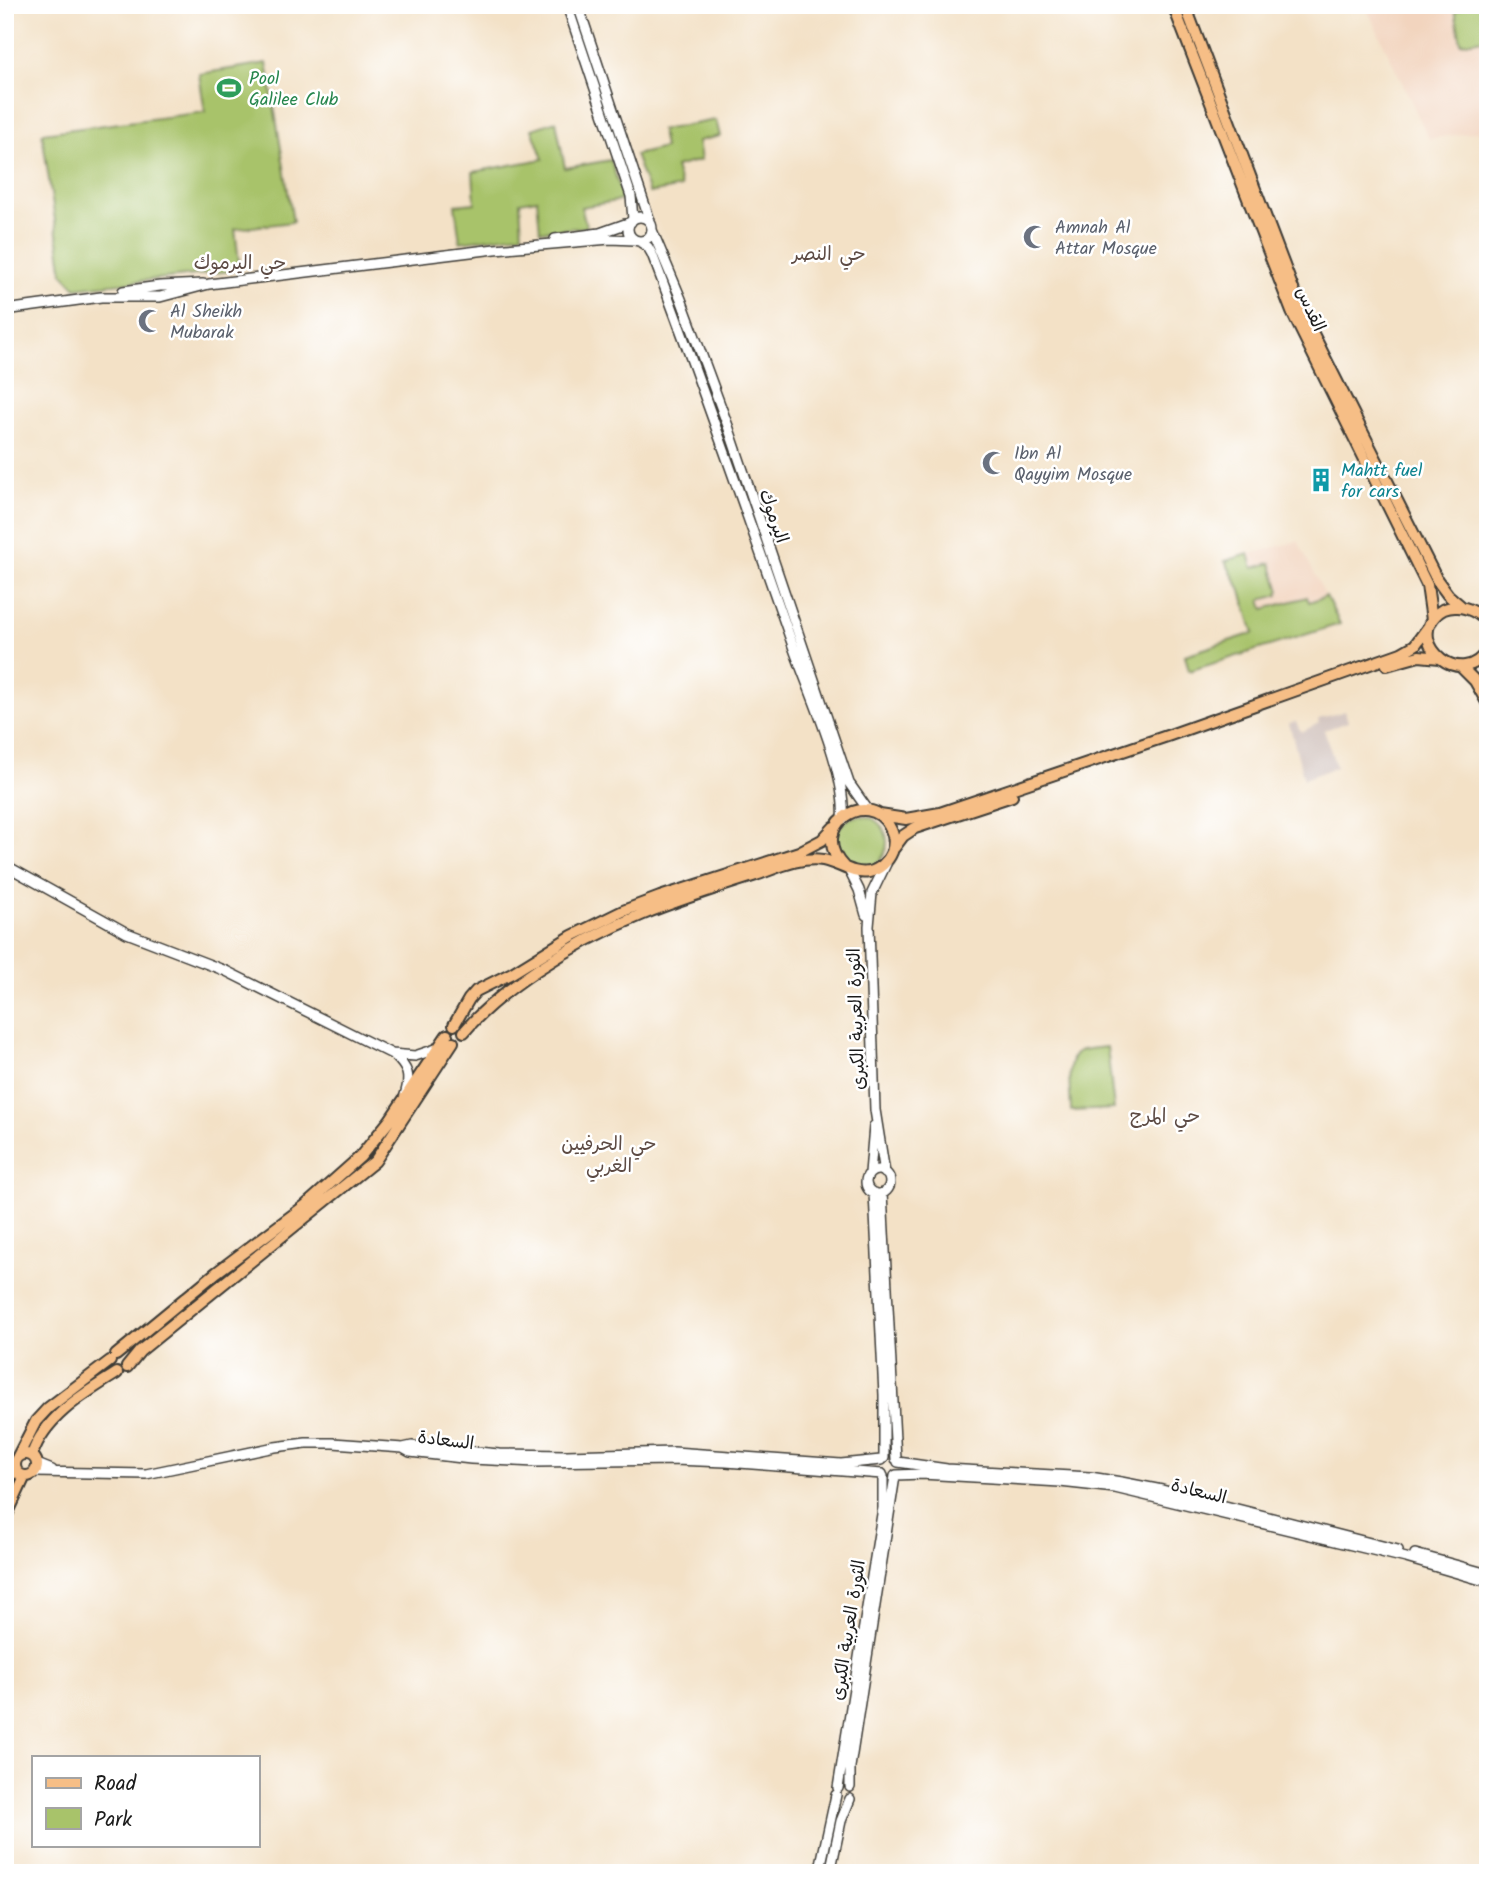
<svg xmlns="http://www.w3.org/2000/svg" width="1493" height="1878" font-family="Kalam,'Playpen Sans Arabic',sans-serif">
	<rect width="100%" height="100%" fill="#fff"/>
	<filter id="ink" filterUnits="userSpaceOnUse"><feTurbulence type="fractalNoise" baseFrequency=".0143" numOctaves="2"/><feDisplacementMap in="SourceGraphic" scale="14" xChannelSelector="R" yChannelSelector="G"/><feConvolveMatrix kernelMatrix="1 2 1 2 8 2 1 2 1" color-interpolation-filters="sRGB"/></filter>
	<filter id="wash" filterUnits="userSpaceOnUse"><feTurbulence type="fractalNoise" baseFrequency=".00686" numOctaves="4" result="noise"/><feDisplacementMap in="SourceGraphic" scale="28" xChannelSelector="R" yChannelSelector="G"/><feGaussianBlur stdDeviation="1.57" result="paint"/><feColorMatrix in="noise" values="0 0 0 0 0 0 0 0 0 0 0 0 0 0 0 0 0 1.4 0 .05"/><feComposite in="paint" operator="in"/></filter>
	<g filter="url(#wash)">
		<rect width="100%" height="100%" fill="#f3e1c6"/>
		<!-- built -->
		<path fill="#f2d4be" d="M1365 5H1488V130L1429 139Z
			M1298 541 1340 624 1189 671 1185 655 1254 633 1240 588 1225 561Z"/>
		<!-- industrial -->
		<path fill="#cfc0ba" d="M1345 711 1348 722 1324 730 1336 767 1304 779 1289 723 1296 722 1301 732 1319 723 1318 720 1321 718Z"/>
		<!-- green -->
		<path fill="#a8c36a" stroke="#627043" stroke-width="2" d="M1461 5H1488V38L1461 43 1455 10 1461 9Z
			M267 63 293 222 235 229 240 270 76 288 63 274 42 133 205 112 199 74Z
			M716 120 720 136 698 141 701 160 675 167 681 187 649 193 635 155 664 148 661 130Z
			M556 121 565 168 611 160 623 200 581 207 587 227 540 231 537 199 520 202 522 234 460 242 455 205 475 203 473 172 543 159 532 129Z
			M1249 554 1253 568 1271 563 1280 591 1278 592 1279 595 1261 600 1264 609 1307 597 1309 602 1326 596 1340 624 1189 671 1185 655 1254 633 1240 588 1225 561Z
			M835 842a26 26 0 1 1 52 0a26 26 0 1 1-52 0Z
			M1107 1047 1114 1109 1071 1111C1071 1096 1064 1058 1079 1051 1087 1048 1098 1048 1107 1047Z"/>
	</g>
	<g filter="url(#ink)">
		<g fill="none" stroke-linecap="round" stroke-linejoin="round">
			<!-- minor casing -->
			<g stroke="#3c3a36" stroke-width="12">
				<path id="minor" d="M567 5 631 196 633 219
					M578 5 650 221
					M628 229a12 12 0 1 1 24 0a12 12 0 1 1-24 0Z
					M652 230 681 299 728 426 849 783 868 810
					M555 239 600 233 631 222
					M639 241 648 247 652 254C702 384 747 515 793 646 809 692 847 772 843 819
					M123 291 160 286 203 284
					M5 310 101 297H160L209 284 495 249 610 239 634 240
					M5 865 127 933 226 971 392 1054 415 1056 436 1049
					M849 870 859 890 866 915
					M394 1055C408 1068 411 1076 405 1095
					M866 1182a12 12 0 1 1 24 0a12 12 0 1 1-24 0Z
					M870 1173 874 1126
					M885 1173 875 1110 869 926 872 893 886 864
					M874 1193 884 1395V1458
					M882 1193 896 1459
					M403 1448 410 1452 471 1459 535 1462 674 1460 726 1462 882 1474
					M898 1462 947 1469 1090 1477 1121 1482 1162 1490 1398 1550
					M37 1464 52 1470
					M35 1472 146 1474 275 1447 306 1443H333L403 1448 412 1446 499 1454 567 1455 674 1452 841 1464 881 1460
					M896 1475 922 1474 1060 1482 1115 1488 1406 1558 1488 1582
					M1415 1554 1488 1574
					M850 1787V1767L895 1476
					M838 1788 883 1508V1476
					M819 1873 836 1795
					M830 1873 841 1821 850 1799"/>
			</g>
			<!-- major casing -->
			<g stroke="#3c3a36" stroke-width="14">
				<path id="major" d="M1173 5 1292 312 1427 585 1432 620
					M1185 5 1301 310 1437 580 1448 595 1462 607
					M1488 624C1481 614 1467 606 1455 607 1447 607 1440 610 1435 616 1408 644 1462 692 1488 649
					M1486 652 1488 677
					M1387 665 1419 656 1440 658
					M1461 667 1475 681 1488 704
					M880 815 906 819 940 813 1170 735 1401 653 1415 645 1429 626
					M894 848 903 836 915 828 1012 796
					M454 1025 469 999 476 991 512 973 572 936 623 911 660 897 799 852 822 840 834 827
					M464 1032C484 1008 510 988 537 970 609 922 674 901 756 875 776 868 801 856 823 860 839 863 852 875 869 872 879 870 888 862 892 852 895 843 894 834 889 826 868 787 806 827 844 867
					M116 1355 217 1272 306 1205 360 1157 390 1120 447 1035
					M127 1367 140 1351 375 1161 453 1042
					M15 1465a11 11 0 1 1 22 0a11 11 0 1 1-22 0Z
					M32 1455C44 1417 85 1393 117 1373
					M16 1460 36 1421 48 1408 110 1361
					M5 1489 15 1467
					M5 1519 25 1476"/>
			</g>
			<!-- minor -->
			<use href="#minor" stroke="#fff" stroke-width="9"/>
			<!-- major -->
			<use href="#major" stroke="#f6be86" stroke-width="10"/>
		</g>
	</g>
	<!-- icons -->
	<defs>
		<g id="stadium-bare" transform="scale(1.89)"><path d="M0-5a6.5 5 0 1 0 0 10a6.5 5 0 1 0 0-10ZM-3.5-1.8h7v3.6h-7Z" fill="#2e9e5b" stroke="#fff" stroke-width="2.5" paint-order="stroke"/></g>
		<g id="mosque-bare" transform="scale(1.89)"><path d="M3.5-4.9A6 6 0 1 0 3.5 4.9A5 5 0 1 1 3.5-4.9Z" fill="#6b7280" stroke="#fff" stroke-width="2.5" paint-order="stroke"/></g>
		<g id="building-bare" transform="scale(1.89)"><path d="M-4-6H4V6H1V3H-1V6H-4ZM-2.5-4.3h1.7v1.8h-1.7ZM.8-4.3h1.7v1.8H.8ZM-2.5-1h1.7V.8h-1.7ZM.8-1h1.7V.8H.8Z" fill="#0f9aa8" stroke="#fff" stroke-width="2.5" paint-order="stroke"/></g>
	</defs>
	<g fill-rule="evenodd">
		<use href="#stadium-bare" x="229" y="88"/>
		<use href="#mosque-bare" x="1035" y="237"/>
		<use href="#mosque-bare" x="150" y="321"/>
		<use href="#mosque-bare" x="994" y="463"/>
		<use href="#building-bare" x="1321" y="480"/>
	</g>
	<g text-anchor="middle" stroke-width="5" stroke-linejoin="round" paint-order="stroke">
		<!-- leisure labels -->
		<g font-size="18" fill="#27864d" stroke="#fff" text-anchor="start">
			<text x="249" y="84">Pool<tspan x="249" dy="21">Galilee Club</tspan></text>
		</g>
		<!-- worship labels -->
		<g font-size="18" fill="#5b616d" stroke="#fff" text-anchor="start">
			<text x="1055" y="233">Amnah Al<tspan x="1055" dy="21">Attar Mosque</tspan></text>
			<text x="170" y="317">Al Sheikh<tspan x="170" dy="21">Mubarak</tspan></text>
			<text x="1014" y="459">Ibn Al<tspan x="1014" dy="21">Qayyim Mosque</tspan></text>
		</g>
		<!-- street labels -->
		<g font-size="18" fill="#1c1c1c" stroke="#fff">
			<text transform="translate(1311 309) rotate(66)" y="6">القدس</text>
			<text transform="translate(774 516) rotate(71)" y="6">اليرموك</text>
			<text transform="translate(856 1019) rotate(-92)" y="6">الثورة العربية الكبرى</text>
			<text transform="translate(446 1440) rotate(7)" y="6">السعادة</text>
			<text transform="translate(1199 1491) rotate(14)" y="6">السعادة</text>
			<text transform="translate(848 1630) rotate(-81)" y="6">الثورة العربية الكبرى</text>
		</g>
		<!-- culture labels -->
		<g font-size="18" fill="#0d838f" stroke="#fff" text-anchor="start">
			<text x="1341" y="476">Mahtt fuel<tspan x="1341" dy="21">for cars</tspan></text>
		</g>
		<!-- neighbourhood labels -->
		<g font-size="19" fill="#5d4b44" stroke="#fff">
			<text x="829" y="260">حي النصر</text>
			<text x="240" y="269">حي اليرموك</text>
			<text x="1165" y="1122">حي المرج</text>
			<text x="609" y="1150">حي الحرفيين<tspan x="609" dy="22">الغربي</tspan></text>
		</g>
	</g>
	<!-- margin -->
	<rect width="1493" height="1878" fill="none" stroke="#fff" stroke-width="28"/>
	<!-- legend -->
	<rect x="32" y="1756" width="228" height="91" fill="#ffffff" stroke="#a4a4a4" stroke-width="2"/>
	<rect x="46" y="1778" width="35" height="10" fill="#f6be86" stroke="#a4a4a4" stroke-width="2"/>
	<text x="94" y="1790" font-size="21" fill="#1c1c1c">Road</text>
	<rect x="46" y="1808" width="35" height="21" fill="#a8c36a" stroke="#a4a4a4" stroke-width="2"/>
	<text x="94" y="1826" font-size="21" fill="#1c1c1c">Park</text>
</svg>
